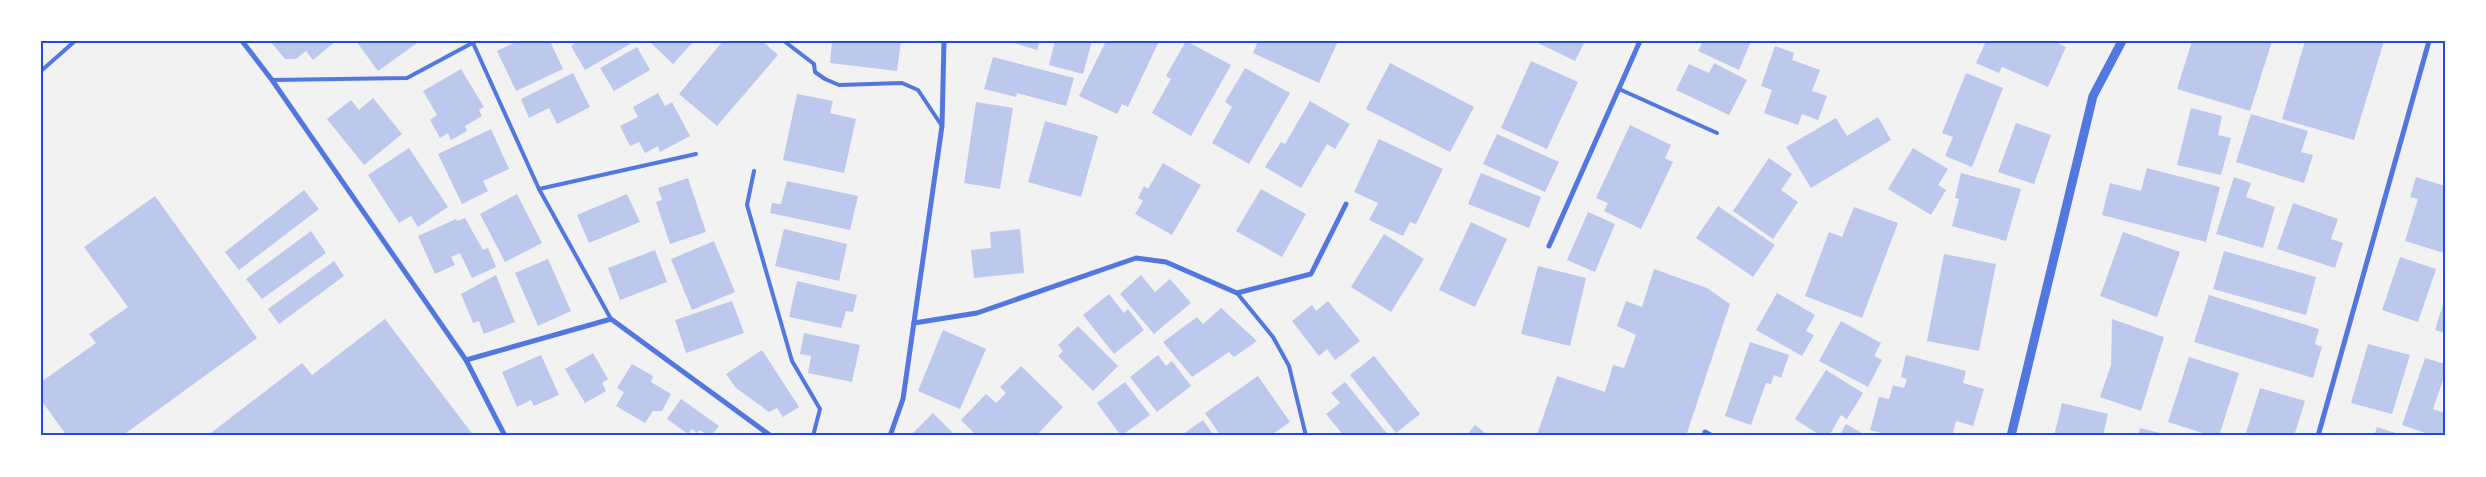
<svg xmlns="http://www.w3.org/2000/svg" width="2486" height="477" font-family="'Public Sans',sans-serif">
	<rect width="100%" height="100%" fill="#f2f2f2"/>
	<!-- building -->
	<g fill="#bdc9ec">
		<polygon points="270,41 336,41 313,60 306,51 296,59 285,59"/>
		<polygon points="356,41 415,41 417,43 378,71"/>
		<polygon points="518,41 550,41 563,69 516,91 497,51"/>
		<polygon points="578,41 628,41 630,44 585,70 571,46"/>
		<polygon points="649,41 694,41 673,64"/>
		<polygon points="723,41 762,41 778,55 717,126 679,94"/>
		<polygon points="832,41 901,41 897,71 830,63"/>
		<polygon points="1007,41 1040,41 1037,50"/>
		<polygon points="1055,41 1092,41 1083,74 1049,65"/>
		<polygon points="1106,41 1159,41 1128,107 1122,104 1117,114 1079,96"/>
		<polygon points="1186,41 1231,65 1191,136 1152,113 1171,79 1166,76"/>
		<polygon points="1258,41 1338,41 1319,83 1253,53"/>
		<polygon points="1539,41 1585,41 1575,61 1538,43"/>
		<polygon points="1703,41 1751,41 1739,70 1698,51"/>
		<polygon points="1986,41 2053,41 2066,47 2048,87 2002,67 1999,73 1976,63"/>
		<polygon points="2192,41 2272,41 2250,111 2177,89"/>
		<polygon points="2305,41 2384,41 2354,140 2282,119"/>
		<polygon points="1775,46 1794,53 1792,60 1820,70 1812,91 1827,96 1818,120 1802,114 1798,125 1764,113 1772,90 1761,86"/>
		<polygon points="637,47 650,70 614,91 600,68"/>
		<polygon points="993,57 1074,78 1066,106 1017,93 1016,97 984,89"/>
		<polygon points="1531,61 1578,82 1547,149 1501,128"/>
		<polygon points="1390,63 1474,107 1450,152 1366,109"/>
		<polygon points="1714,63 1747,80 1729,115 1676,90 1689,64 1709,73"/>
		<polygon points="1245,68 1290,93 1249,164 1212,143 1232,107 1225,102"/>
		<polygon points="461,69 484,107 479,110 482,116 465,126 467,131 451,140 448,133 440,138 430,120 437,115 423,91"/>
		<polygon points="573,73 590,107 557,124 549,108 529,118 521,99"/>
		<polygon points="1966,73 2003,88 1972,167 1945,156 1953,137 1942,133"/>
		<polygon points="658,93 665,106 672,102 690,136 660,152 658,146 645,153 639,142 630,146 620,126 638,117 633,107"/>
		<polygon points="797,94 833,101 830,113 856,119 844,173 783,160"/>
		<polygon points="373,98 402,134 364,165 327,119 351,100 359,110"/>
		<polygon points="1310,101 1350,124 1335,149 1327,144 1301,188 1265,167 1281,142 1285,144"/>
		<polygon points="976,102 1013,108 1000,189 964,183"/>
		<polygon points="2191,108 2222,116 2218,135 2231,138 2221,175 2177,165"/>
		<polygon points="2251,114 2308,131 2301,152 2313,155 2304,183 2236,162"/>
		<polygon points="1878,117 1891,140 1811,188 1786,147 1836,118 1847,136"/>
		<polygon points="1045,121 1098,136 1081,197 1028,182"/>
		<polygon points="2016,123 2051,135 2034,184 1998,172"/>
		<polygon points="1630,125 1671,145 1665,158 1673,162 1641,229 1604,211 1608,203 1596,198"/>
		<polygon points="491,129 509,169 483,181 488,191 462,204 438,154"/>
		<polygon points="1497,134 1559,162 1545,192 1483,164"/>
		<polygon points="1379,139 1443,169 1416,224 1410,222 1403,236 1369,220 1378,203 1354,192"/>
		<polygon points="409,148 448,207 418,227 411,216 399,223 368,175"/>
		<polygon points="1913,148 1948,169 1938,185 1946,190 1931,215 1888,189"/>
		<polygon points="1769,158 1792,174 1781,190 1798,202 1773,239 1733,211"/>
		<polygon points="1163,163 1201,185 1172,235 1135,214 1143,201 1138,198 1144,186 1148,189"/>
		<polygon points="2147,168 2220,187 2206,242 2102,215 2110,183 2141,191"/>
		<polygon points="1481,173 1541,197 1529,228 1468,204"/>
		<polygon points="1961,173 2021,189 2006,241 1952,226 1959,199 1955,198"/>
		<polygon points="2234,177 2251,183 2246,197 2275,207 2263,248 2216,234"/>
		<polygon points="2416,177 2445,186 2444,253 2405,241 2418,199 2410,197"/>
		<polygon points="688,178 706,232 670,244 656,202 662,200 658,188"/>
		<polygon points="787,181 858,196 850,230 770,213 772,203 781,204"/>
		<polygon points="1261,189 1306,214 1282,257 1236,231"/>
		<polygon points="304,190 319,209 239,270 225,252"/>
		<polygon points="517,194 542,243 505,262 480,214"/>
		<polygon points="627,194 640,222 589,243 577,215"/>
		<polygon points="155,196 257,338 122,436 67,436 41,400 41,382 96,343 89,334 128,307 84,247"/>
		<polygon points="2293,203 2338,219 2331,239 2343,243 2335,268 2277,249"/>
		<polygon points="1718,206 1775,245 1753,277 1696,238"/>
		<polygon points="1854,207 1898,223 1862,318 1805,296 1829,232 1842,237"/>
		<polygon points="1588,212 1615,224 1595,272 1567,260"/>
		<polygon points="465,218 483,250 488,248 496,267 472,278 460,253 451,257 455,265 435,274 418,236 456,219 457,221"/>
		<polygon points="1471,222 1507,239 1475,307 1439,290"/>
		<polygon points="784,229 847,244 839,281 775,266"/>
		<polygon points="1020,229 1024,273 974,278 971,250 991,248 990,232"/>
		<polygon points="311,231 326,253 262,299 246,279"/>
		<polygon points="2123,232 2180,252 2157,317 2100,296"/>
		<polygon points="1384,234 1424,259 1391,312 1351,287"/>
		<polygon points="714,241 735,292 692,310 671,259"/>
		<polygon points="655,250 667,282 620,300 608,268"/>
		<polygon points="2224,251 2316,277 2306,315 2213,289"/>
		<polygon points="1944,254 1996,264 1979,351 1927,341"/>
		<polygon points="2400,257 2436,269 2418,322 2382,310"/>
		<polygon points="548,259 571,311 538,326 515,273"/>
		<polygon points="334,261 344,276 279,324 268,309"/>
		<polygon points="1538,266 1586,278 1570,346 1521,334"/>
		<polygon points="1654,269 1707,288 1730,304 1686,436 1537,435 1557,376 1605,392 1613,365 1624,368 1636,335 1617,326 1626,301 1642,307"/>
		<polygon points="496,275 515,322 484,334 479,321 473,323 461,294"/>
		<polygon points="1141,275 1155,292 1170,279 1191,303 1154,334 1120,294"/>
		<polygon points="797,281 857,295 853,312 846,311 841,328 789,317"/>
		<polygon points="1777,293 1815,315 1806,331 1814,335 1802,356 1756,330"/>
		<polygon points="1109,294 1124,313 1128,309 1144,330 1114,354 1083,315"/>
		<polygon points="2209,295 2319,329 2315,344 2322,347 2313,378 2194,342"/>
		<polygon points="2445,298 2445,333 2435,330"/>
		<polygon points="732,301 744,333 686,353 675,320"/>
		<polygon points="1328,301 1360,341 1335,360 1327,349 1319,356 1292,321 1312,305 1316,311"/>
		<polygon points="1221,308 1257,341 1234,357 1229,352 1192,377 1163,342 1197,317 1203,324"/>
		<polygon points="385,319 474,436 207,436 302,363 312,375"/>
		<polygon points="2112,319 2164,337 2141,411 2100,397 2111,365"/>
		<polygon points="1841,321 1881,343 1874,356 1882,360 1868,387 1819,361"/>
		<polygon points="1078,326 1118,366 1093,391 1058,356 1063,351 1058,345"/>
		<polygon points="943,330 986,349 960,409 918,391"/>
		<polygon points="804,333 860,345 852,382 808,373 811,356 800,354"/>
		<polygon points="1750,342 1789,355 1781,378 1774,375 1771,384 1766,383 1751,425 1725,416"/>
		<polygon points="2368,344 2410,355 2392,414 2351,403"/>
		<polygon points="762,350 799,407 783,417 777,408 769,412 736,388 726,374"/>
		<polygon points="593,353 608,379 602,383 606,391 585,403 565,369"/>
		<polygon points="541,355 559,395 534,406 531,400 517,407 502,372"/>
		<polygon points="1158,355 1166,366 1172,361 1191,386 1157,412 1130,377"/>
		<polygon points="1906,355 1966,371 1963,383 1984,389 1973,426 1956,421 1952,436 1893,436 1870,430 1879,397 1889,399 1893,385 1904,388 1907,379 1901,377"/>
		<polygon points="1374,356 1420,414 1396,433 1350,375"/>
		<polygon points="2189,357 2239,373 2219,436 2212,436 2168,422"/>
		<polygon points="2425,358 2445,364 2445,374 2433,409 2445,413 2444,436 2434,436 2402,425"/>
		<polygon points="632,364 653,376 651,382 671,394 662,411 653,411 645,423 616,406 624,392 617,388"/>
		<polygon points="1021,366 1063,407 1036,436 977,436 961,420 986,394 996,403 1006,393 1000,387"/>
		<polygon points="1826,370 1863,393 1847,419 1841,415 1829,436 1821,436 1795,419"/>
		<polygon points="1258,376 1290,422 1270,436 1221,436 1205,413"/>
		<polygon points="1125,382 1150,415 1121,436 1097,403"/>
		<polygon points="1345,382 1389,436 1344,436 1326,414 1340,403 1331,393"/>
		<polygon points="2260,388 2305,401 2294,436 2245,436"/>
		<polygon points="681,399 719,426 711,436 699,430 697,433 692,429 688,434 667,419"/>
		<polygon points="2062,403 2108,414 2103,436 2054,436"/>
		<polygon points="933,413 956,436 915,436 913,433"/>
		<polygon points="1203,420 1214,436 1180,436"/>
		<polygon points="1846,424 1867,436 1839,436"/>
		<polygon points="1475,425 1489,436 1466,436"/>
		<polygon points="2377,427 2402,435 2402,436 2374,436"/>
		<polygon points="2140,428 2168,435 2168,436 2138,436"/>
	</g>
	<g fill="none" stroke-linecap="round" stroke-linejoin="round">
		<!-- service -->
		<g stroke="#5277de" stroke-width="4">
			<polyline points="784,41 814,64 815,72 825,79 839,85 902,83 918,90 942,126"/>
			<polyline points="473,43 539,189 611,319"/>
			<polyline points="41,71 75,41"/>
			<polyline points="272,80 407,78 476,41"/>
			<polyline points="1619,89 1717,133"/>
			<polyline points="754,171 747,205 792,361 820,409 813,436"/>
			<polyline points="539,189 696,154"/>
			<polyline points="1237,293 1273,337 1289,366 1306,436"/>
		</g>
		<!-- minor -->
		<g stroke="#5277de" stroke-width="5">
			<polyline points="242,41 272,80 466,360 505,436"/>
			<polyline points="1549,246 1640,41"/>
			<polyline points="914,323 977,313 1136,258 1166,262 1237,293 1311,274 1346,204"/>
			<polyline points="466,360 611,319 771,436"/>
			<polyline points="1705,432 1712,436"/>
			<polyline points="890,436 903,399 942,126 944,41"/>
			<polyline points="2318,436 2429,41"/>
		</g>
		<!-- tertiary -->
		<polyline stroke="#5277de" stroke-width="9" points="2011,436 2093,96 2122,41"/>
	</g>
	<!-- border -->
	<rect width="2486" height="477" fill="none" stroke="#ffffff" stroke-width="85"/>
	<rect x="42" y="42" width="2402" height="392" fill="none" stroke="#1d4ed8" stroke-width="2"/>
</svg>
